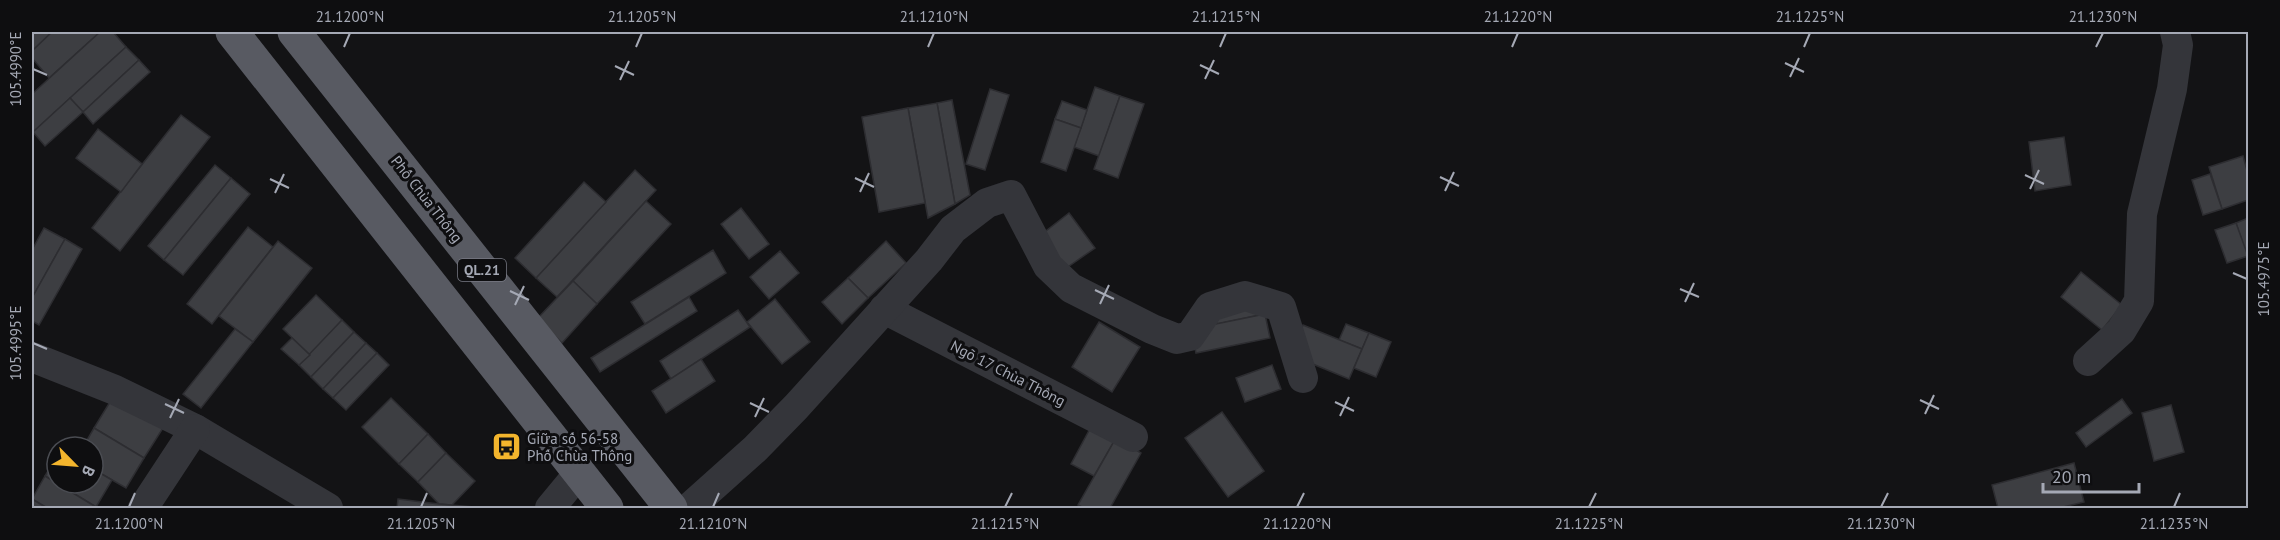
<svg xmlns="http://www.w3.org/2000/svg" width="2280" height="540" font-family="'PT Sans',sans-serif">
	<rect width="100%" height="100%" fill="#131315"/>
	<!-- building -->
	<g fill="#3d3e42" stroke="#2d2d31" stroke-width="1.5">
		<polygon points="32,32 52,32 32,51"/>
		<polygon points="52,32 100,32 49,78 32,58 32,51"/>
		<polygon points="100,32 113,32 126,47 32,133 32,94"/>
		<polygon points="126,47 139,60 83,112 70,98"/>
		<polygon points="139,60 150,72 93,124 83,112"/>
		<polygon points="1095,87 1120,96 1099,156 1074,147"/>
		<polygon points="990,89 1009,95 985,170 966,164"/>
		<polygon points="1120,96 1144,104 1118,178 1094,169"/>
		<polygon points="70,98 83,112 45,146 33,132"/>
		<polygon points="952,100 970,195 955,204 937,103"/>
		<polygon points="1062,101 1087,110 1081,128 1055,119"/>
		<polygon points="937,103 955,204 928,218 908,108"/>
		<polygon points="908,108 925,203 879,212 862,117"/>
		<polygon points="181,115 210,137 120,251 92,228"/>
		<polygon points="1055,119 1081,128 1066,171 1041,162"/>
		<polygon points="98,129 142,164 121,192 76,158"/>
		<polygon points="2064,137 2071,185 2035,191 2029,142"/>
		<polygon points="2243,156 2248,174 2248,200 2222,209 2209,167"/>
		<polygon points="215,165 231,178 164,260 148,246"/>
		<polygon points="635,170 656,190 557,297 536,278"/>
		<polygon points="2210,174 2222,209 2203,215 2192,180"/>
		<polygon points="231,178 250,194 183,275 164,260"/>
		<polygon points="584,182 606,202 536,278 515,258"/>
		<polygon points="646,201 671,224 597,304 573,281"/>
		<polygon points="741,208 769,244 749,259 721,224"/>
		<polygon points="1069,213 1095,248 1062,271 1037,238"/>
		<polygon points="2248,218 2248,259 2236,223"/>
		<polygon points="2236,223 2248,256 2227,263 2215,230"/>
		<polygon points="248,227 273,247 212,324 187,304"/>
		<polygon points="44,228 65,239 32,298 32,250"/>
		<polygon points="65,239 82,249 39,325 32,321 32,298"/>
		<polygon points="278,241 312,268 253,342 219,316"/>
		<polygon points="886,241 906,263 868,298 848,278"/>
		<polygon points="713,250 726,273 645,324 631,302"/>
		<polygon points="780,251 799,273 769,299 750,277"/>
		<polygon points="2081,272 2122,305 2102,330 2061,297"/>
		<polygon points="848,278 868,298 842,324 822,302"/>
		<polygon points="573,281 597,304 562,343 537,319"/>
		<polygon points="316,295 342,320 310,355 283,329"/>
		<polygon points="689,297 697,311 600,372 591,358"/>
		<polygon points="775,299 810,342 782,364 747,322"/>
		<polygon points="1262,300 1265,314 1217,324 1214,310"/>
		<polygon points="738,310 750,327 671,379 660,361"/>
		<polygon points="1265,314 1270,338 1196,353 1191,329"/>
		<polygon points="342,320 354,332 311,377 299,365"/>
		<polygon points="1099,322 1140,347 1112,392 1072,367"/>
		<polygon points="1346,324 1369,333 1362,349 1339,340"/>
		<polygon points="1303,325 1362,349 1349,379 1291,355"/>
		<polygon points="235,329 253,342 201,408 183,394"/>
		<polygon points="354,332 366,343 323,389 311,377"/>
		<polygon points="1369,333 1391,342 1376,377 1354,368"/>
		<polygon points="292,338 310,355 299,365 281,349"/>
		<polygon points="366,343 377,353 333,398 323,389"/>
		<polygon points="377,353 389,365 346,410 333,398"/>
		<polygon points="701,359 715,381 666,413 652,391"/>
		<polygon points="1272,365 1281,389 1245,402 1236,378"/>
		<polygon points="113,397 163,428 144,458 94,428"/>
		<polygon points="391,398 428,434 399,464 362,427"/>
		<polygon points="2122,399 2132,413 2086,447 2076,433"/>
		<polygon points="2171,405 2184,452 2154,461 2142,413"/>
		<polygon points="1222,412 1264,471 1228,497 1185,438"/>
		<polygon points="1092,425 1116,438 1094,476 1071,464"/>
		<polygon points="94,428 144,458 126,488 93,469 93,447 83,447"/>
		<polygon points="428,434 446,453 418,482 399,464"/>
		<polygon points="1116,438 1141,453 1110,508 1084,508 1078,505"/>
		<polygon points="446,453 475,481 452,505 439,504 418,482"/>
		<polygon points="57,456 57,483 93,483 93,469 112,480 96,507 45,476"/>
		<polygon points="2074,463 2084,502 2059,508 1998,508 1992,485"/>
		<polygon points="45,476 96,507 98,508 47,508 32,499"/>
		<polygon points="32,499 47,508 32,508"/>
		<polygon points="398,499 439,504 486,508 397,508"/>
	</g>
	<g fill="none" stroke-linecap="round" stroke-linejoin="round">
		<!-- minor -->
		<g stroke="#34353a" stroke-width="30">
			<polyline points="884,309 1133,437"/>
			<polyline points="32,357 115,390 195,429 328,508"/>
			<polyline points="2088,361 2121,331 2139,301 2142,214 2172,89 2178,45 2175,32"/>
			<polyline points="143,508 195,429"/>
			<polyline points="550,508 579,473"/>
			<polyline points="689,508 755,449 796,407 929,260 953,229 987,203 1011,195 1048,266 1071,288 1152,329 1177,339 1190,336 1210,307 1245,296 1281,307 1303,378"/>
		</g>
		<!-- trunk -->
		<g stroke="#585a62" stroke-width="33">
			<polyline points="232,32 607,508"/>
			<polyline points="294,32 671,508"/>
		</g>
	</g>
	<!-- ticks -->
	<path fill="none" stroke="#a5a9b5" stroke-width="2" d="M344,47l6,-14M636,47l6,-14M928,47l6,-14M1220,47l6,-14M1512,47l6,-14M1804,47l6,-14M2096,47l7,-14M1785,63l19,9M1200,65l19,9M615,66l19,9M33,69l14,6M1790,77l9,-19M1205,79l9,-19M620,80l9,-19M2025,175l19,9M1440,177l19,9M855,178l19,9M270,179l19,9M2030,189l9,-19M1445,191l9,-19M860,192l9,-19M275,193l9,-19M2233,273l14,6M1680,289l19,8M1095,290l19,9M510,291l19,9M1685,302l9,-19M1100,304l9,-19M515,305l9,-19M33,343l14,6M1920,400l19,9M1335,402l19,9M750,403l19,9M165,404l19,9M1925,414l9,-19M1340,416l9,-19M755,417l9,-19M170,418l9,-19M129,507l6,-14M421,507l6,-14M713,507l6,-14M1005,507l7,-14M1297,507l7,-14M1589,507l7,-14M1881,507l7,-14M2174,507l6,-14"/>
	<!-- icons -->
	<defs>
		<symbol id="bus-square" viewBox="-11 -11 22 22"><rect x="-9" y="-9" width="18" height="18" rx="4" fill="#f3b52d" stroke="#0e0e10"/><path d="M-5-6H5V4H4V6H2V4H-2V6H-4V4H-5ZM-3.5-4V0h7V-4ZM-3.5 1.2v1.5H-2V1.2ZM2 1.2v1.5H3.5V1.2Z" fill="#111"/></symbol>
	</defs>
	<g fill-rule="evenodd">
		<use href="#bus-square" x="490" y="430" width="33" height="33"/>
	</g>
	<g text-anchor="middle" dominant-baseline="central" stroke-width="6" stroke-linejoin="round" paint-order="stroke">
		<!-- shield labels -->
		<rect fill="#0e0e10" stroke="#787a84" stroke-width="1.5" x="458" y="259" width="48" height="22" rx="4.5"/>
		<g font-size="14" font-weight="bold" fill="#a5a9b5">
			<text x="482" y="270">QL.21</text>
		</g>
		<!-- street labels -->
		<g font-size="15" fill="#a5a9b5" stroke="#0e0e10">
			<text transform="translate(427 199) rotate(52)">Phố Chùa Thông</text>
			<text transform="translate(1008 373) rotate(27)">Ngõ 17 Chùa Thông</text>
		</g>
		<!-- poi labels -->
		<g font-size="15" fill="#a5a9b5" stroke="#0e0e10" text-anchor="start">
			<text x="527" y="438">Giữa số 56-58<tspan x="527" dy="17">Phố Chùa Thông</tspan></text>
		</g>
	</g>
	<!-- border -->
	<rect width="2280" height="540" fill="none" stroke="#0e0e10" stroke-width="66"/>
	<!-- north arrow -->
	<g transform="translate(75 465) rotate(115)"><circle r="28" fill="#0e0e10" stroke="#4a4c52" stroke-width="1.5"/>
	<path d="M0-4.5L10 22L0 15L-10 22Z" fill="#f3b52d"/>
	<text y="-9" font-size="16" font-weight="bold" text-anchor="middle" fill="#a5a9b5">B</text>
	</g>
	<!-- scale -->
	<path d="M2043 483v9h96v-9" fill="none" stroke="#a5a9b5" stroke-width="3"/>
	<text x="2052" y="483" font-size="18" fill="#a5a9b5" stroke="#0e0e10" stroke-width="4.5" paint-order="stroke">20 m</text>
	<rect x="33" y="33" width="2214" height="474" fill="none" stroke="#a5a9b5" stroke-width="2"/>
	<g font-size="15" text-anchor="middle" fill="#a5a9b5">
		<text x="350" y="22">21.1200°N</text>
		<text x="642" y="22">21.1205°N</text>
		<text x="934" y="22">21.1210°N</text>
		<text x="1226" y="22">21.1215°N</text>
		<text x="1518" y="22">21.1220°N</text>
		<text x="1810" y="22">21.1225°N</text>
		<text x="2103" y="22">21.1230°N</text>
		<text transform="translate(16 69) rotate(-90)" y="5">105.4990°E</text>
		<text transform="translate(2264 279) rotate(-90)" y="5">105.4975°E</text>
		<text transform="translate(16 343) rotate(-90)" y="5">105.4995°E</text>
		<text x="129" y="529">21.1200°N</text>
		<text x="421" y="529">21.1205°N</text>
		<text x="713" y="529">21.1210°N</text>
		<text x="1005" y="529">21.1215°N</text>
		<text x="1297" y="529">21.1220°N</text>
		<text x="1589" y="529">21.1225°N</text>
		<text x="1881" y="529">21.1230°N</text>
		<text x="2174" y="529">21.1235°N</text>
	</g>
</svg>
